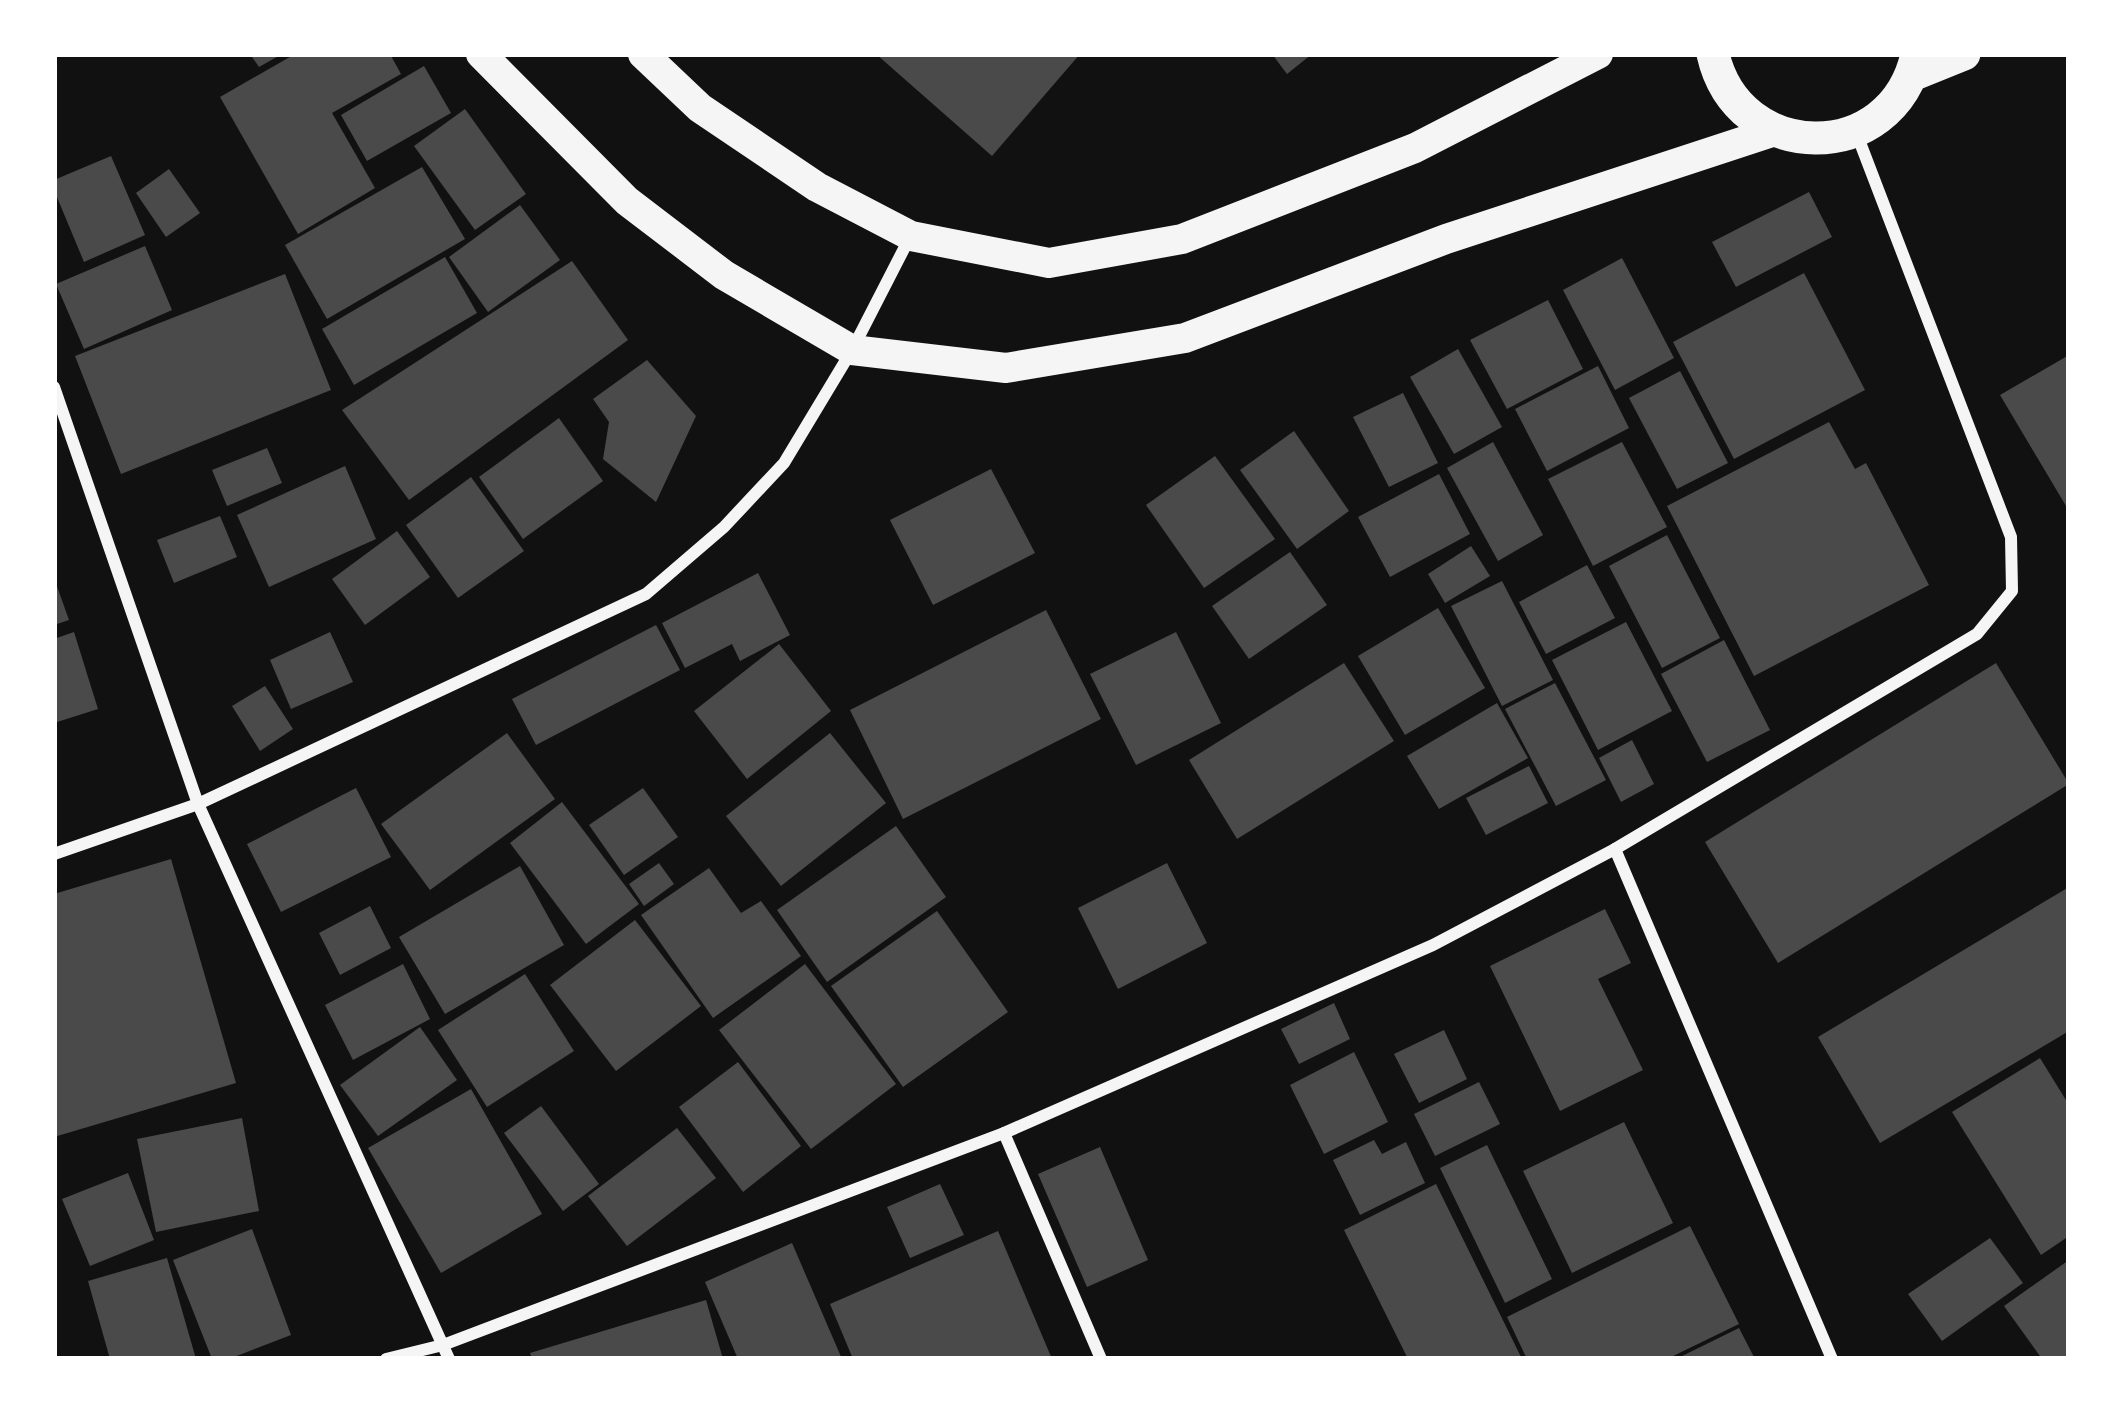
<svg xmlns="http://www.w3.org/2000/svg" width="2123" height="1413" font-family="Arial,sans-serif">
	<rect width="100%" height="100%" fill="#111"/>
	<!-- building -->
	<g fill="#4a4a4a">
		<polygon points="250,54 282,54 259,67"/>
		<polygon points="295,54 390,54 401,74 332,113 375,188 298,234 220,97"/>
		<polygon points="876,54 1080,54 992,156"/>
		<polygon points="1272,54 1312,54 1287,74"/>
		<polygon points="424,66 451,113 367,161 341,115"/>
		<polygon points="465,109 526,194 475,230 414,146"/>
		<polygon points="111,156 145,235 84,262 54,190 54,180"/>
		<polygon points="422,167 465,239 327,319 285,245"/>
		<polygon points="169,169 200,213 166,237 136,193"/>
		<polygon points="1809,192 1832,237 1736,287 1712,242"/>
		<polygon points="520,205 560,260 488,312 449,257"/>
		<polygon points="145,246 172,310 84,349 56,284"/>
		<polygon points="445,257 477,313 354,385 322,329"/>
		<polygon points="1622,258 1674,358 1615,390 1563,290"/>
		<polygon points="572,261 628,340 409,500 342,410"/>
		<polygon points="1804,273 1865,390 1734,459 1673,342"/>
		<polygon points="285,274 331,390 121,474 75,356"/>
		<polygon points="1548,300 1583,369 1507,409 1470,340"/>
		<polygon points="1458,349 1502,427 1454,454 1410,377"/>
		<polygon points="2069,355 2069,511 2000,395"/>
		<polygon points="647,360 696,416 656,502 603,459 609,422 593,399"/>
		<polygon points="1598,366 1629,428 1547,471 1515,409"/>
		<polygon points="1680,371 1728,463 1677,489 1629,398"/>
		<polygon points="1403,393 1438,463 1389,487 1353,417"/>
		<polygon points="559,418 603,481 523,539 479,477"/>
		<polygon points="1829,422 1855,469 1866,463 1929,585 1754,676 1667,506"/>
		<polygon points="1294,431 1349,511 1297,549 1240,470"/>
		<polygon points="1493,442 1543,535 1498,561 1447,468"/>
		<polygon points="1622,442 1667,527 1593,566 1548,479"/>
		<polygon points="267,448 282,483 227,506 212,470"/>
		<polygon points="1215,456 1275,539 1204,588 1146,505"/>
		<polygon points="345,466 376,539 269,587 237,515"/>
		<polygon points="991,469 1035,553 933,605 890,520"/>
		<polygon points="1439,474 1470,534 1390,577 1358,517"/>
		<polygon points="471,477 524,551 458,598 406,525"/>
		<polygon points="220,516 237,557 174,583 157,540"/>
		<polygon points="397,531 430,577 365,625 332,579"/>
		<polygon points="1667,535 1720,638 1662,668 1609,566"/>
		<polygon points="1471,546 1490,576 1445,603 1428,574"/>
		<polygon points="1290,552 1327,605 1249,659 1212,606"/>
		<polygon points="1587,565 1615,618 1546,654 1519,602"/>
		<polygon points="758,573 790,635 740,661 732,644 685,668 662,623"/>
		<polygon points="54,578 69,620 54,625"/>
		<polygon points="1502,581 1553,680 1502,706 1451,606"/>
		<polygon points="1438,608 1485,688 1405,735 1358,656"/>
		<polygon points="1046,610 1101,719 903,819 850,710"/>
		<polygon points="1626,622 1672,711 1598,750 1552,660"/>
		<polygon points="656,625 680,670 536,745 512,699"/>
		<polygon points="74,632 98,709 54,723 54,639"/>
		<polygon points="330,632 353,682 291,709 270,660"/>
		<polygon points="1176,632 1221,723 1136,765 1090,674"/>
		<polygon points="1724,640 1770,730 1707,762 1661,674"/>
		<polygon points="779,644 831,711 747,779 694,711"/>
		<polygon points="1344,663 1394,741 1237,839 1189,760"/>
		<polygon points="1996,663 2069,784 1778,963 1705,842"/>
		<polygon points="1555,683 1606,780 1556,806 1505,709"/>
		<polygon points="265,686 293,729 260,751 232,706"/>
		<polygon points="1497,703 1528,758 1439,809 1407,756"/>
		<polygon points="507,733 555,799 430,890 381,824"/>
		<polygon points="830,733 886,803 781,886 726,816"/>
		<polygon points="1632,740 1654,784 1621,802 1599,758"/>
		<polygon points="1529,766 1548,803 1486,835 1466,798"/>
		<polygon points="356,788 391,857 281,912 247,844"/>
		<polygon points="643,788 678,837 624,875 589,825"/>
		<polygon points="562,802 639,904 586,944 510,843"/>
		<polygon points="896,826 946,897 827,982 777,910"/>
		<polygon points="171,859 236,1083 54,1137 54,894"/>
		<polygon points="659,863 674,884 644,906 629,884"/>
		<polygon points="1167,863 1207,943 1118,989 1078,908"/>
		<polygon points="520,866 564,945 445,1014 399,937"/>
		<polygon points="709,868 741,913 761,901 801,956 713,1018 641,915"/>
		<polygon points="2069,887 2069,1031 1880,1143 1818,1037"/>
		<polygon points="370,906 391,948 340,975 319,933"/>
		<polygon points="1605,909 1631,963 1598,979 1643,1070 1560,1111 1490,966"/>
		<polygon points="937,911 1008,1012 903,1087 831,986"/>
		<polygon points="635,920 701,1006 616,1071 550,985"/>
		<polygon points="403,964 430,1019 353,1060 325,1005"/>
		<polygon points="805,964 896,1084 811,1149 719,1030"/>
		<polygon points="525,974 574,1051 487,1107 438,1030"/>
		<polygon points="1334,1003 1350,1039 1299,1064 1281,1029"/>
		<polygon points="420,1027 457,1080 378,1136 340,1085"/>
		<polygon points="1444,1030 1467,1079 1419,1103 1394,1054"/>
		<polygon points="1354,1052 1388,1122 1324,1154 1290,1085"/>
		<polygon points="2040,1058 2069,1105 2069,1236 2041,1255 1952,1112"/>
		<polygon points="738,1062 801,1146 743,1192 679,1107"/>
		<polygon points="1479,1082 1500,1124 1435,1156 1414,1114"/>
		<polygon points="471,1089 542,1214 441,1273 368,1148"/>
		<polygon points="541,1106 599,1184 563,1211 504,1133"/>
		<polygon points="242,1118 259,1211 156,1232 137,1139"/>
		<polygon points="1624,1122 1673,1223 1572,1273 1523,1171"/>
		<polygon points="677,1128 716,1178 627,1246 588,1196"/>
		<polygon points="1374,1140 1382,1154 1406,1142 1425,1183 1360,1215 1333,1160"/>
		<polygon points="1487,1145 1552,1279 1505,1303 1440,1168"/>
		<polygon points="1100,1147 1148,1260 1087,1287 1038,1174"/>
		<polygon points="128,1173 154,1240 90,1266 62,1199"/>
		<polygon points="940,1184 964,1235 910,1258 887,1207"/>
		<polygon points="1436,1184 1522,1359 1408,1359 1344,1230"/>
		<polygon points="1690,1226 1739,1324 1667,1359 1527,1359 1507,1317"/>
		<polygon points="252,1229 291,1335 229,1359 212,1359 173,1260"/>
		<polygon points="998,1231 1052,1359 853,1359 830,1304"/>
		<polygon points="1990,1238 2023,1283 1942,1341 1908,1294"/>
		<polygon points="792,1243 842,1359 738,1359 705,1282"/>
		<polygon points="167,1258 196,1359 110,1359 88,1281"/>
		<polygon points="2069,1260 2069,1359 2042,1359 2004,1306"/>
		<polygon points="706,1300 723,1359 532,1359 530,1353"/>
		<polygon points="1739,1328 1755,1359 1676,1359"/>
	</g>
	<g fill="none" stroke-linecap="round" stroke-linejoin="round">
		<!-- minor -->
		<g stroke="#f5f5f5" stroke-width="12">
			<polyline points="54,387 198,804 449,1359"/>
			<polyline points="1615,849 1832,1359"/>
			<polyline points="54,854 198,804 646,594 724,527 784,463 852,350 910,237"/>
			<polyline points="1004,1133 1101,1359"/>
			<polyline points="386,1359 443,1345 1004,1133 1433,945 1615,849 1977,634 2012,591 2011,537 1856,132"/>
		</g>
		<!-- primary -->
		<g stroke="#f5f5f5" stroke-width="30">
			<polyline points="481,54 627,201 724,275 852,350 1006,368 1185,338 1446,239 1775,131"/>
			<polyline points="643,54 700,108 817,187 911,236 1049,263 1182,239 1415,148 1598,54"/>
		</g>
		<!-- trunk -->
		<g stroke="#f5f5f5" stroke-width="33">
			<path d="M1713,54c25,111 180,113 204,0"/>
			<polyline points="1912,75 1964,54"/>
		</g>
	</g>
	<!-- border -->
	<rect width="2123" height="1413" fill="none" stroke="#ffffff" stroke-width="114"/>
</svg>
